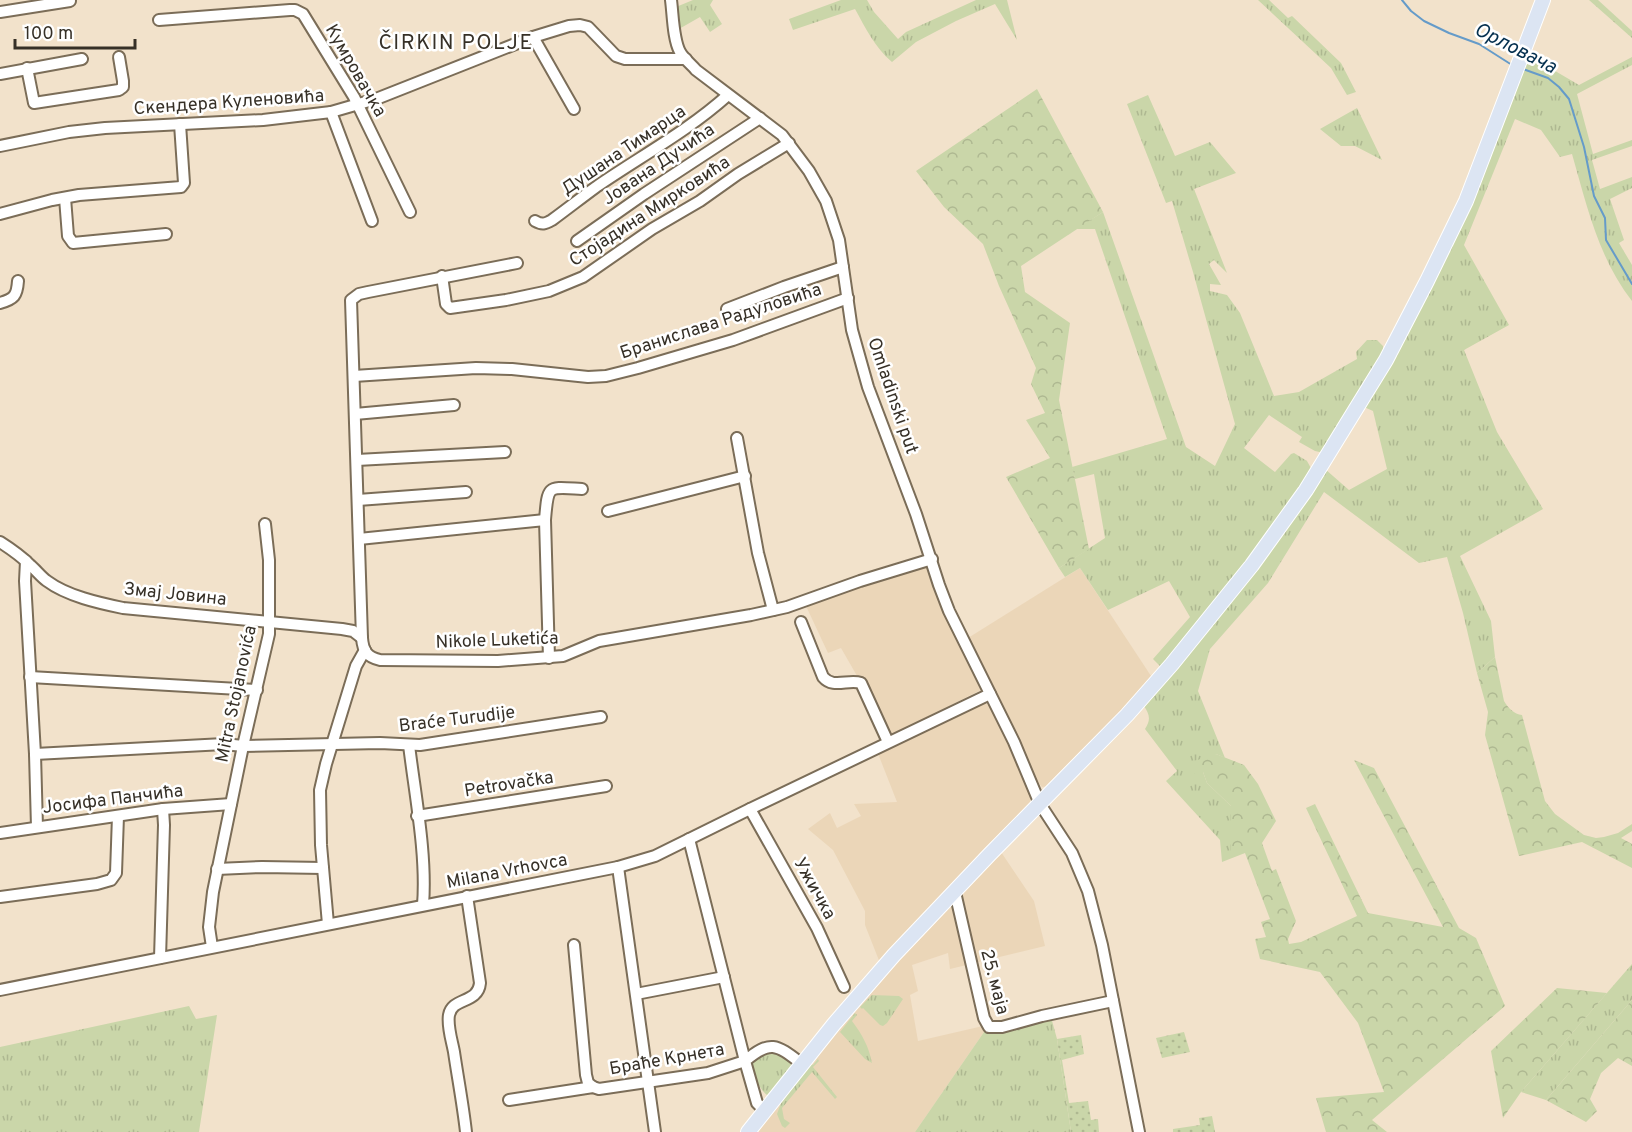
<svg xmlns="http://www.w3.org/2000/svg" width="1632" height="1132" font-family="Overpass,sans-serif">
	<defs>
		<pattern id="grass-tufts" width="24" height="20" patternUnits="userSpaceOnUse" patternTransform="scale(1.5)"><rect width="24" height="20" fill="#cad6a9"/><path d="M3 7l-1-3M5 7V3M7 7l1-3M15 17l-1-3M17 17v-4M19 17l1-3" fill="none" stroke="#aeb891"/></pattern>
		<pattern id="forest-crowns" width="20" height="18" patternUnits="userSpaceOnUse" patternTransform="scale(1.5)"><rect width="20" height="18" fill="#cad6a9"/><path d="M2 6a3 3 0 1 1 6 0M12 15a3 3 0 1 1 6 0" fill="none" stroke="#aeb891"/></pattern>
		<pattern id="garden-dots" width="8" height="8" patternUnits="userSpaceOnUse" patternTransform="scale(1.5)"><rect width="8" height="8" fill="#cad6a9"/><path d="M2 2h.1M6 6h.1" fill="none" stroke="#aeb891" stroke-width="1.8" stroke-linecap="round"/></pattern>
	</defs>
	<rect width="100%" height="100%" fill="#f2e2cb"/>
	<!-- built -->
	<g fill="#ebd6b8">
		<polygon points="926,565 930,571 932,583 981,690 891,735 841,648 828,653 806,606"/>
		<polygon points="1080,568 1153,679 1049,786 1042,787 1037,781 968,638"/>
		<polygon points="975,703 984,703 991,706 1030,790 1030,802 880,963 865,925 865,911 833,850 808,829 830,813 837,828 861,816 854,804 897,802 877,751"/>
		<polygon points="1001,852 1034,901 1045,946 950,969 948,953 912,965 918,991 910,995 918,1041 983,1026 984,1032 915,1132 755,1132 822,1048 903,954"/>
	</g>
	<!-- grass -->
	<g fill="url(#grass-tufts)">
		<polygon points="693,0 713,0 710,5 722,24 710,32 700,17 679,29 676,7"/>
		<path d="M841,0h26l7,12 24,27 8,-7 70,-32h31l10,40 -22,-36 -39,17 -40,21 -24,20c-17,-14 -27,-35 -37,-53l-62,21 -4,-11z"/>
		<polygon points="1258,0 1269,0 1288,18 1292,16 1341,63 1356,92 1347,95 1331,68"/>
		<polygon points="1589,0 1598,0 1632,31 1632,38"/>
		<path d="M1528,55l51,30 53,-28v8l-55,29 16,60 39,-14v6l-40,14 8,29 32,-12v11l-22,11 14,41 -5,3 13,22v36c-34,-44 -45,-95 -60,-147l-12,3 -19,-27 -26,-11 -51,126 45,80 -45,25 33,82 46,77 -83,47 31,65 4,36 -18,16 -14,-60 -16,-56 -28,6 -95,-71 -56,91 -58,66 -12,42 27,67 -9,-4 -13,18 4,11 24,23v47h14l-23,9 -2,-22 -54,-59 11,-10 -32,-42c6,-9 5,-15 -2,-24l182,-236 24,21 38,-21 -14,-58 -9,-4z"/>
		<polygon points="1148,95 1175,156 1210,142 1236,173 1194,189 1227,273 1214,260 1209,264 1221,285 1210,284 1210,291 1227,295 1240,313 1274,396 1299,392 1357,359 1356,352 1367,340 1377,340 1383,346 1383,352 1360,394 1324,453 1315,451 1299,442 1302,437 1269,415 1244,448 1275,472 1291,454 1294,453 1307,461 1312,470 1287,509 1163,669 1153,659 1190,617 1169,581 1108,610 1080,568 1065,577 1059,568 1105,538 1094,474 1075,479 1072,467 1167,439 1095,229 1076,229 1103,212 1186,447 1215,466 1235,424 1193,272 1172,201 1166,203 1127,104"/>
		<polygon points="1357,108 1382,160 1355,146 1341,146 1320,129"/>
		<polygon points="1632,964 1632,1000 1546,1100 1521,1092"/>
		<polygon points="872,995 899,996 903,999 887,1023 883,1026 880,1025 863,1008 862,1009 860,1007"/>
		<polygon points="189,1006 196,1019 217,1015 199,1132 0,1132 0,1047"/>
		<path d="M855,1013l2,2 -5,6c10,13 17,26 20,42l-7,-4 -25,-27z"/>
		<polygon points="1051,1017 1057,1039 1071,1132 915,1132 984,1032"/>
		<path d="M775,1051l16,13v3l-19,24 -5,4c-8,-5 -21,-33 -11,-40 5,-3 13,-3 19,-4z"/>
		<polygon points="818,1059 819,1061 813,1067 837,1097 835,1099 812,1072 782,1108 784,1119 790,1123 785,1128 782,1126 777,1114 781,1103 811,1064 813,1065"/>
	</g>
	<!-- forest -->
	<g fill="url(#forest-crowns)">
		<polygon points="1037,89 1103,212 1021,266 1025,292 1070,323 1059,400 1089,549 1059,568 1006,477 1050,458 1026,420 1045,413 1031,384 1036,368 999,286 983,244 944,207 916,171"/>
		<path d="M1495,657l9,44c4,7 10,13 18,14l23,86 10,13 29,21 12,3 8,-1 14,-4 14,-9v7l-11,7 11,6v24l-50,-26 -63,14 -34,-121 3,-23 -11,-39z"/>
		<polygon points="1216,754 1244,765 1258,784 1276,821 1262,843 1272,871 1276,869 1296,921 1288,939 1289,944 1301,942 1357,916 1306,808 1315,804 1368,913 1443,927 1354,760 1374,768 1459,928 1476,938 1505,1006 1372,1120 1387,1132 1326,1132 1316,1098 1384,1092 1358,1023 1320,972 1260,959 1255,939 1266,937 1261,922 1270,919 1245,853 1231,854 1231,806 1207,783 1203,772 1195,774 1188,763"/>
		<polygon points="1557,988 1607,993 1521,1092 1503,1118 1491,1051"/>
		<polygon points="1632,1000 1632,1066 1618,1058 1601,1073 1590,1099 1597,1111 1586,1122 1546,1100"/>
	</g>
	<!-- garden -->
	<g fill="url(#garden-dots)">
		<polygon points="1184,1032 1190,1052 1162,1058 1156,1038"/>
		<polygon points="1081,1035 1084,1054 1062,1060 1069,1103 1088,1101 1091,1120 1098,1119 1099,1132 1071,1132 1057,1039"/>
		<polygon points="1212,1116 1215,1132 1173,1132 1173,1129 1200,1125 1199,1118"/>
	</g>
	<g fill="none" stroke-linecap="round" stroke-linejoin="round">
		<!-- stream -->
		<g stroke="#659bc9" stroke-width="2">
			<polyline points="1402,0 1411,11 1424,21 1449,33 1479,44 1512,65"/>
			<polyline points="1523,69 1548,78 1559,87 1569,99 1584,147 1594,196 1605,218 1606,240 1632,284"/>
		</g>
		<defs>
			<g id="minor">
				<path d="M671,0c2,15 2,39 9,52 4,7 11,12 16,18l86,65 27,36 17,30 13,39 13,90 16,57 48,127 23,71 10,26 65,131 26,62 32,49 16,38 14,54 37,187"/>
				<polyline points="0,12 70,1"/>
				<polyline points="159,20 290,10 295,10 303,14 354,97 410,212"/>
				<polyline points="533,37 574,109"/>
				<polyline points="27,68 34,103 119,90 123,87 123,81 119,57"/>
				<polyline points="0,74 82,59"/>
				<polyline points="331,112 372,221"/>
				<polyline points="0,146 69,132 105,128 263,120 331,112 376,99 533,37 569,26 580,25 588,27 616,56 625,59 686,59"/>
				<polyline points="65,198 68,236 73,243 166,234"/>
				<polyline points="0,214 52,200 79,195 181,187 184,183 180,124"/>
				<path d="M535,221c7,4 10,3 17,-1 15,-11 29,-22 44,-33 45,-31 92,-56 132,-92"/>
				<polyline points="577,241 644,194 760,118"/>
				<path d="M517,263l-149,29 -9,2 -8,6 11,338c1,13 5,19 18,22l118,1 65,-5 36,-15 152,-26 36,-8 73,-26 72,-22"/>
				<polyline points="442,276 446,304 450,308 506,300 549,291 583,277 652,229 700,201 738,174 789,143"/>
				<path d="M0,303c14,-4 17,-7 18,-22"/>
				<polyline points="727,309 784,287 843,267"/>
				<polyline points="354,376 476,368 512,369 588,377 606,376 638,368 733,340 848,298"/>
				<polyline points="355,414 454,405"/>
				<polyline points="737,438 758,553 773,610"/>
				<polyline points="357,460 505,452"/>
				<polyline points="358,500 466,492"/>
				<polyline points="608,511 745,476"/>
				<polyline points="359,539 545,520"/>
				<path d="M0,542c11,7 21,14 30,23 6,5 11,12 17,16 20,15 52,22 76,27l219,21 11,2 9,7"/>
				<polyline points="26,561 25,581 35,754 37,827"/>
				<path d="M801,622l22,55c10,12 25,2 38,6l27,59"/>
				<path d="M549,658l-4,-138c3,-36 2,-33 37,-31"/>
				<polyline points="30,677 257,690"/>
				<path d="M409,745c6,50 18,110 14,160"/>
				<polyline points="35,754 224,744 243,746 380,743 420,745 601,717"/>
				<polyline points="750,809 817,928 844,987"/>
				<polyline points="417,816 606,786"/>
				<polyline points="0,833 163,809 231,804"/>
				<polyline points="618,867 655,1132"/>
				<polyline points="217,869 262,867 323,868"/>
				<polyline points="955,892 984,1018 989,1027 1002,1027 1042,1016 1113,1001"/>
				<polyline points="0,897 97,884 111,880 116,873 118,816"/>
				<polyline points="328,924 321,845 320,790 326,764 356,666 365,650"/>
				<polyline points="574,945 586,1075 588,1083 593,1087"/>
				<polyline points="212,947 209,927 213,892 243,746 269,634 269,560 265,524"/>
				<polyline points="160,958 164,825 163,809"/>
				<polyline points="0,990 618,867 655,856 750,809 990,694"/>
				<polyline points="636,994 724,977"/>
				<polyline points="509,1100 593,1087 599,1089 708,1073 745,1061 689,839"/>
				<path d="M765,1111l-8,-8 -12,-42c26,-22 32,-16 57,3"/>
				<path d="M466,1132c-3,-27 -8,-53 -12,-80 -2,-11 -7,-26 -5,-37 3,-18 29,-11 31,-32l-13,-87"/>
			</g>
			<polyline id="major" points="748,1132 834,1024 894,955 990,854 1127,715 1172,664 1252,565 1306,490 1386,360 1427,281 1466,201 1543,0"/>
		</defs>
		<!-- minor casing -->
		<use href="#minor" stroke="#7b6d58" stroke-width="14"/>
		<!-- major casing -->
		<use href="#major" stroke="#fff" stroke-width="16"/>
		<!-- minor -->
		<use href="#minor" stroke="#fff" stroke-width="10"/>
		<!-- major -->
		<use href="#major" stroke="#dce5f3" stroke-width="14"/>
	</g>
	<g text-anchor="middle" dominant-baseline="central" stroke-width="5" stroke-linejoin="round" paint-order="stroke">
		<!-- street labels -->
		<g font-size="18" fill="#363027" stroke="#fff">
			<text transform="translate(355 71) rotate(60)">Кумровачка</text>
			<text transform="translate(229 103) rotate(-4)">Скендера Куленовића</text>
			<text transform="translate(624 151) rotate(-34)">Душана Тимарца</text>
			<text transform="translate(659 165) rotate(-34)">Јована Дучића</text>
			<text transform="translate(650 212) rotate(-33)">Стојадина Мирковића</text>
			<text transform="translate(721 322) rotate(-18)">Бранислава Радуловића</text>
			<text transform="translate(892 396) rotate(71)">Omladinski put</text>
			<text transform="translate(175 595) rotate(6)">Змај Јовина</text>
			<text transform="translate(497 641) rotate(-2)">Nikole Luketića</text>
			<text transform="translate(237 694) rotate(-78)">Mitra Stojanovića</text>
			<text transform="translate(457 720) rotate(-7)">Braće Turudije</text>
			<text transform="translate(509 785) rotate(-9)">Petrovačka</text>
			<text transform="translate(113 800) rotate(-7)">Јосифа Панчића</text>
			<text transform="translate(507 872) rotate(-11)">Milana Vrhovca</text>
			<text transform="translate(814 889) rotate(61)">Ужичка</text>
			<text transform="translate(994 982) rotate(75)">25. маја</text>
			<text transform="translate(667 1060) rotate(-10)">Браће Крнета</text>
		</g>
		<!-- water labels -->
		<g font-size="20" font-style="italic" fill="#05304f" stroke="#fff">
			<text transform="translate(1515 49) rotate(27)">Орловача</text>
		</g>
		<!-- quarter labels -->
		<g font-size="21" letter-spacing="1.5" fill="#363027" stroke="#fff">
			<text x="456" y="43">ČIRKIN POLJE</text>
		</g>
	</g>
	<!-- scale -->
	<path d="M15 39v9h120v-9" fill="none" stroke="#363027" stroke-width="3"/>
	<text x="24" y="39" font-size="18" fill="#363027" stroke="#ffffff" stroke-width="4.5" paint-order="stroke">100 m</text>
</svg>
